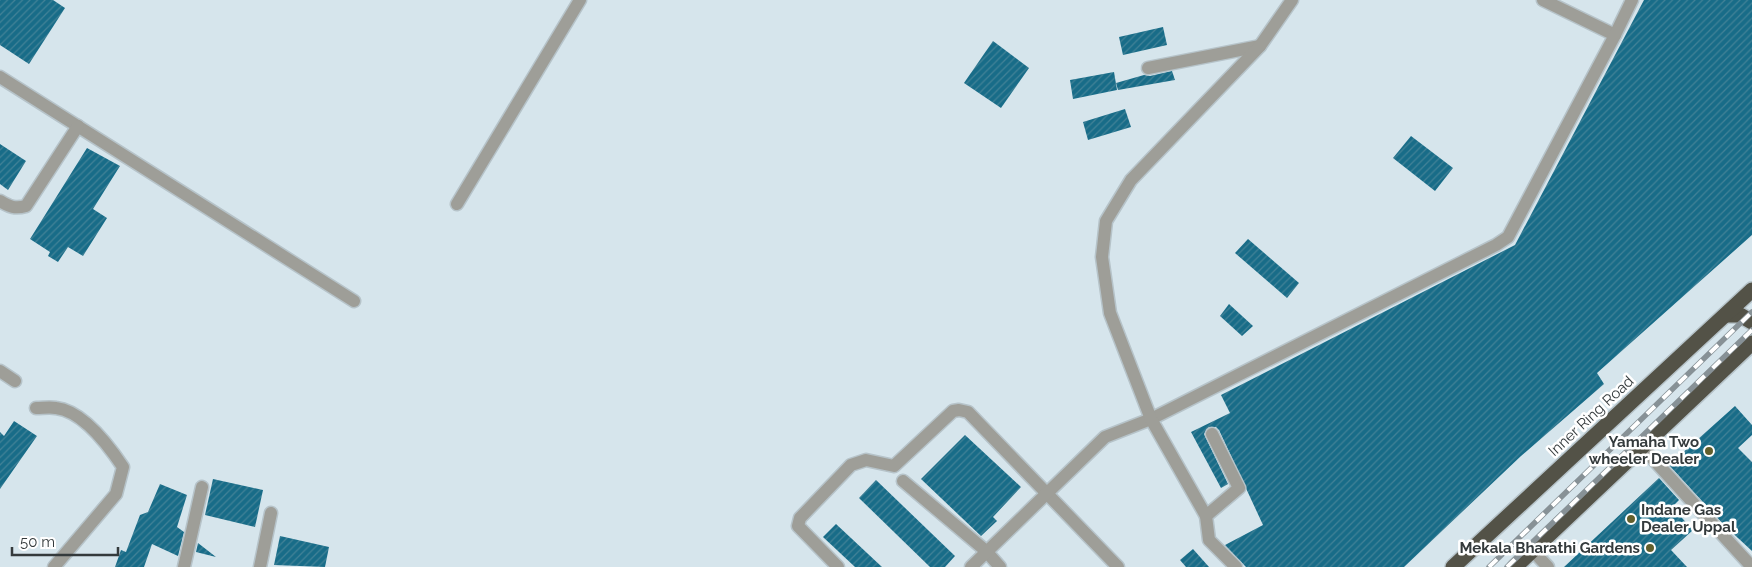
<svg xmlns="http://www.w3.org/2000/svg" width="1752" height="567" font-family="Raleway,sans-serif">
	<defs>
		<pattern id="building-hatch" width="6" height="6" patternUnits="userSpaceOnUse" patternTransform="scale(1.25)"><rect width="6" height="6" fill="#186c88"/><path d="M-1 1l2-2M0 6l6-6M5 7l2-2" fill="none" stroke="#428297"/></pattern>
	</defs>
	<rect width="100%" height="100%" fill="#d6e5ec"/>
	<!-- building -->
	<g fill="url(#building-hatch)">
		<polygon points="0,0 53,0 65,8 29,64 0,45"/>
		<polygon points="1644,0 1752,0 1752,235 1597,373 1604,384 1521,456 1404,567 1246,567 1225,545 1263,525 1219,430 1216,427 1209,427 1204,434 1228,484 1221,488 1191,432 1230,413 1221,395 1515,245"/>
		<polygon points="1163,27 1167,45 1123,55 1119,37"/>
		<polygon points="993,41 1029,68 1001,108 964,83"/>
		<polygon points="1172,71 1175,80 1118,90 1116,83 1144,75 1150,76"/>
		<polygon points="1114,72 1117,90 1073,99 1070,80"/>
		<polygon points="1125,109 1131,127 1088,140 1083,122"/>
		<polygon points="1411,136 1453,168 1435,191 1393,158"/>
		<polygon points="0,144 26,161 8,190 0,184"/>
		<polygon points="87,148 120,166 93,209 107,218 83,256 68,247 58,262 48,256 50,252 30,239"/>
		<polygon points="1248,239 1299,283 1287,298 1235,253"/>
		<polygon points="1229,304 1253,326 1242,336 1220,316"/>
		<polygon points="1735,406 1752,425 1752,435 1738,448 1752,462 1752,551 1724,525 1669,465"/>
		<polygon points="14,421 37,436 0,489 0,432 4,436"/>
		<polygon points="965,435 1021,487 993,517 997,521 981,536 921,479"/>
		<polygon points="1659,478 1679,500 1672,507 1693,530 1671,550 1687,567 1564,567"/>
		<polygon points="213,479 263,490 255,527 205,515"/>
		<polygon points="876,480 955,556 945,567 930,567 859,498"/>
		<polygon points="160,484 187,495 177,527 184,532 178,556 152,544 144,567 115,567 121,550 126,552 140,515 148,512"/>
		<polygon points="836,524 882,567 855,567 823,537"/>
		<polygon points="280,536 329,547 325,567 274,565"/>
		<polygon points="198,543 216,557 196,552"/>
		<polygon points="1193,549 1209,567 1186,567 1180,560"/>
	</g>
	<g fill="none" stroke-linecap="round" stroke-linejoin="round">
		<defs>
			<g id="minor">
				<polyline points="1543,0 1615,35"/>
				<polyline points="1148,68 1260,46"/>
				<polyline points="0,77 354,301"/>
				<path d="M0,201c10,6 15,8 26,5l52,-80"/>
				<polyline points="457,204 580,0"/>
				<polyline points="0,371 15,381"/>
				<path d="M36,408c7,0 14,-1 20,0 27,3 53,38 67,59l-7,27 -62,73"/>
				<polyline points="1641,446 1752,567"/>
				<polyline points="903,481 986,551 1000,567"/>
				<polyline points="1206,516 1239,488 1212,434"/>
				<polyline points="1532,550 1548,567"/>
				<polyline points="184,567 202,487"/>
				<polyline points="260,567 271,513"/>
				<polyline points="838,567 798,526 800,518 851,465 866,460 894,466 953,411 959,410 968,412 1118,567"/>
				<polyline points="971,567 1105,437 1151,419 1496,245 1508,237 1615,35 1632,0"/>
				<polyline points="1236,567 1209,540 1206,516 1151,419 1110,313 1102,257 1106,221 1131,180 1260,46 1292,0"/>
			</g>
			<g id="highway">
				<polyline points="1726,315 1740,315 1752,322"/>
				<polyline points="1453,567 1752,290"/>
				<polyline points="1515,567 1752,343"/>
			</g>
		</defs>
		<!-- minor casing -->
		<use href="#minor" stroke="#b6c3c9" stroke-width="15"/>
		<!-- highway casing -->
		<use href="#highway" stroke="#b6c3c9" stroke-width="18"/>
		<!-- minor -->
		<use href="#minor" stroke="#9e9e98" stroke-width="12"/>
		<!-- highway -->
		<use href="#highway" stroke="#535247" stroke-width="15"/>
		<defs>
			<g id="rail">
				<polyline points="1489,567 1752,312"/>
				<polyline points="1507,567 1752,330"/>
			</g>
		</defs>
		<!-- rail casing -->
		<use href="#rail" stroke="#879196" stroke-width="5.5"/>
		<!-- rail -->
		<use href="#rail" stroke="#fff" stroke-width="4" stroke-dasharray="11" stroke-linecap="butt"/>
	</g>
	<!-- markers -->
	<g fill="#625f2c" stroke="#fff" stroke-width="2">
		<circle cx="1709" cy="451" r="5"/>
		<circle cx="1631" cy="519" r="5"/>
		<circle cx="1650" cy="548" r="5"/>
	</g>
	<g text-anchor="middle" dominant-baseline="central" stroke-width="5" stroke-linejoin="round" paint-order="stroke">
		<!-- street labels -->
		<g font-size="15" fill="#343a3c" stroke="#fff">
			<text transform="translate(1591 416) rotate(-43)">Inner Ring Road</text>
		</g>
		<!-- poi labels -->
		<g font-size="15" font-weight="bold" fill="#343a3c" stroke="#fff" text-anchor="end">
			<text x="1699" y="442">Yamaha Two<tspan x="1699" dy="17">wheeler Dealer</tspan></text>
			<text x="1641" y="510" text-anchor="start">Indane Gas<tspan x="1641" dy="17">Dealer Uppal</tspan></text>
			<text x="1640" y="548">Mekala Bharathi Gardens</text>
		</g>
	</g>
	<!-- scale -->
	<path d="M12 547v8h106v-8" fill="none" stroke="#343a3c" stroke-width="2.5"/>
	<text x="20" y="547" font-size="15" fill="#343a3c" stroke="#ffffff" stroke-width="4" paint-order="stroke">50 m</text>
</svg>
